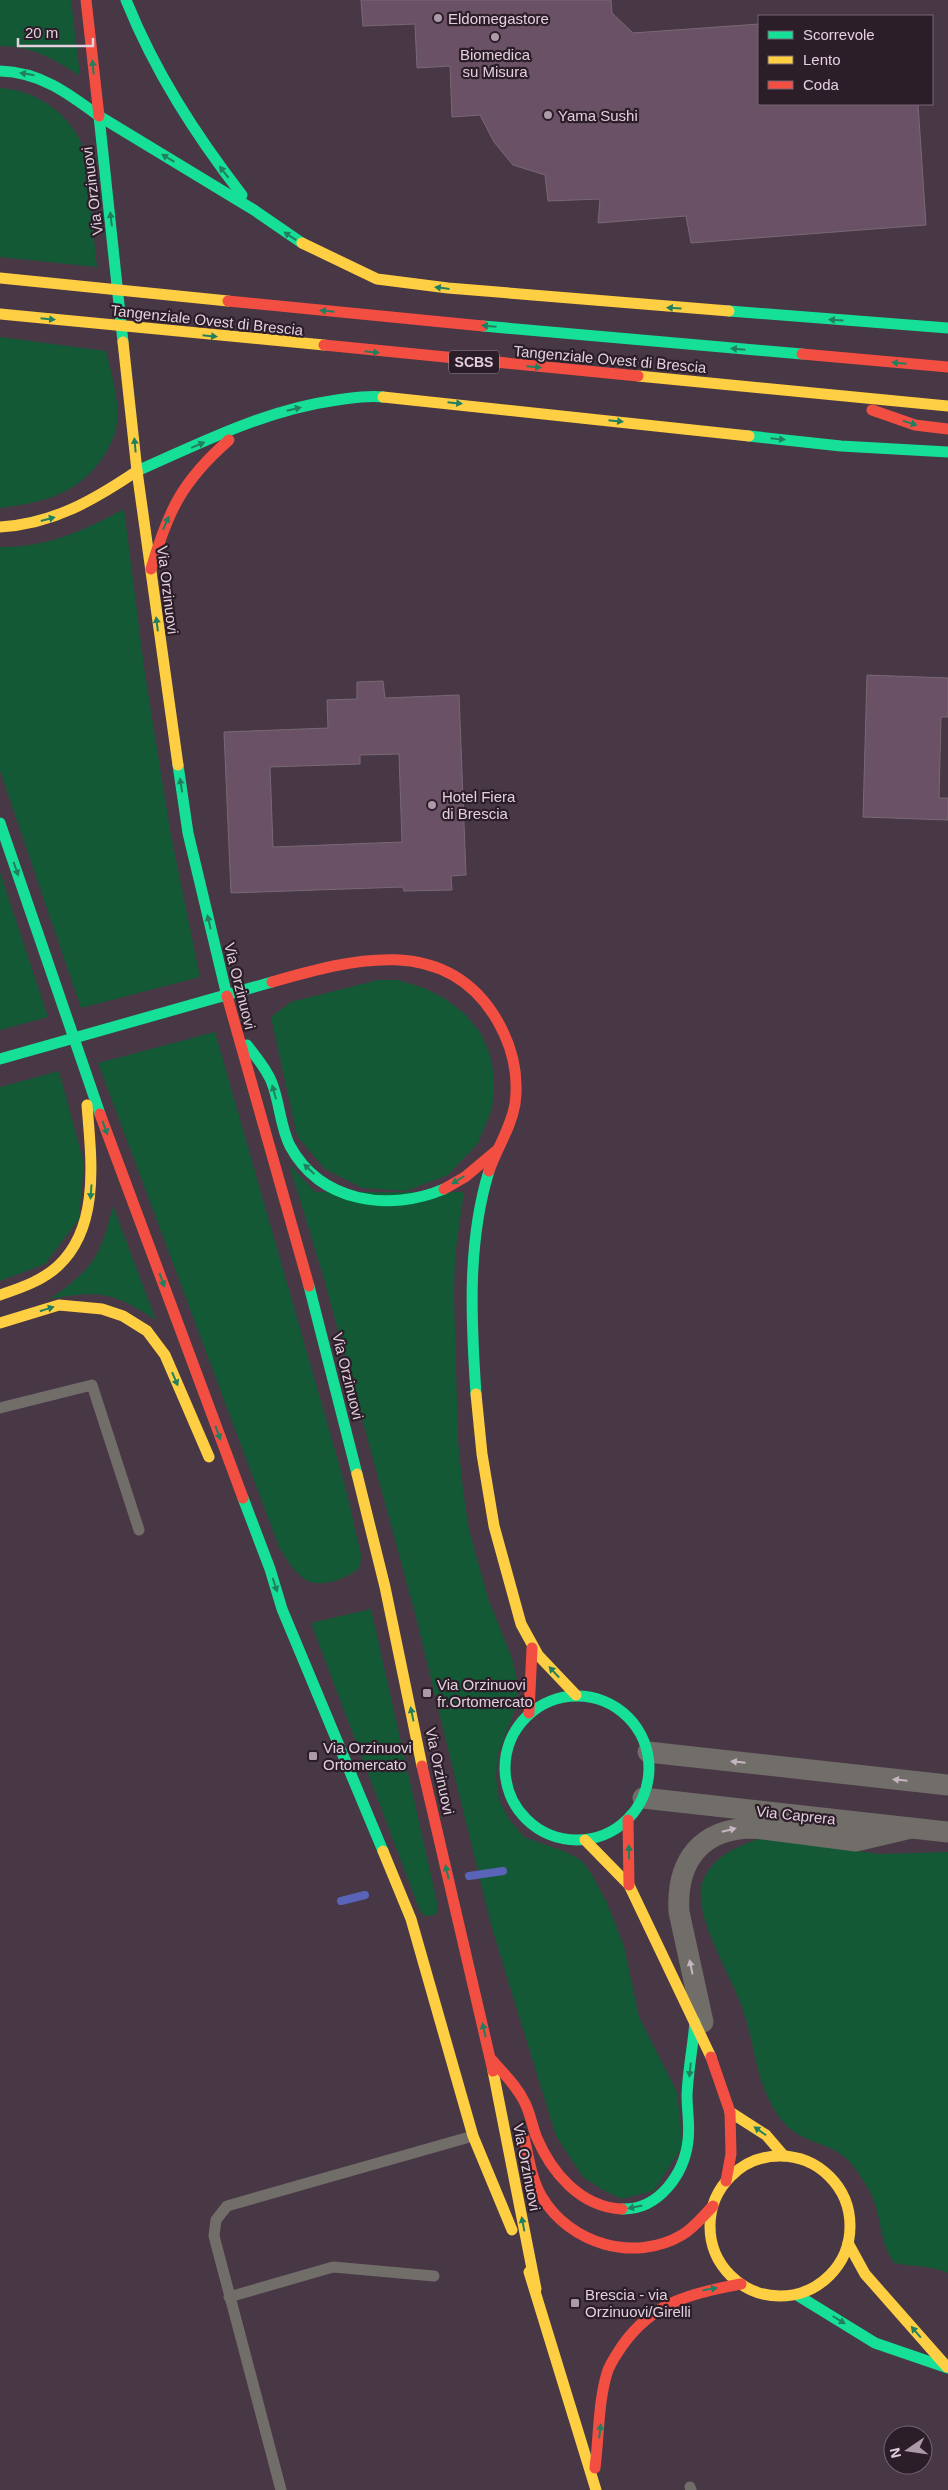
<svg xmlns="http://www.w3.org/2000/svg" width="948" height="2490" font-family="Helvetica,sans-serif">
	<rect width="100%" height="100%" fill="#483745"/>
	<!-- green -->
	<g fill="#135936">
		<path d="M0,0h71l9,76c-25,-17 -49,-30 -80,-30z"/>
		<path d="M0,88c37,2 75,28 85,66 3,10 3,23 4,34 3,26 5,53 8,79l-97,-10z"/>
		<path d="M0,337l106,14c5,22 14,49 11,72 -2,15 -10,29 -19,41 -25,32 -59,39 -98,44z"/>
		<path d="M124,509l20,158 26,163 30,147 -119,31 -81,-237v-224c46,1 85,-17 124,-38z"/>
		<polygon points="0,872 48,1017 0,1030"/>
		<polygon points="378,980 398,980 424,988 444,998 465,1014 480,1032 489,1052 493,1069 494,1091 492,1109 478,1143 448,1175 406,1191 362,1188 325,1169 297,1136 271,1017 291,1002"/>
		<path d="M215,1032l130,453 16,70 -1,12c-12,12 -42,23 -57,11 -11,-9 -17,-20 -24,-31l-181,-484z"/>
		<polygon points="59,1071 84,1163 79,1219 45,1264 0,1281 0,1087"/>
		<polygon points="289,1164 315,1192 464,1192 455,1255 454,1296 458,1440 463,1490 469,1530 489,1601 512,1658 517,1679 518,1696 514,1713 498,1753 496,1776 499,1800 509,1819 524,1837 566,1852 581,1860 591,1873 607,1903 624,1946 639,2017 677,2092 683,2145 654,2191 622,2199 603,2190 583,2177 556,2136 491,1925 416,1617 324,1279"/>
		<path d="M113,1206l43,114c-43,-28 -55,-30 -106,-21 44,-31 50,-42 63,-93z"/>
		<polygon points="371,1609 438,1906 436,1915 425,1916 420,1911 311,1623"/>
		<path d="M759,1839l121,15 68,-2v421c-17,-8 -35,-6 -54,-10 -4,-7 -8,-14 -10,-21 -5,-19 -7,-41 -18,-57 -7,-11 -16,-26 -27,-32 -17,-11 -39,-13 -53,-28 -30,-34 -29,-72 -42,-112 -9,-32 -54,-100 -41,-132 8,-23 34,-35 56,-42z"/>
	</g>
	<g fill="none" stroke-linecap="round" stroke-linejoin="round">
		<!-- stream -->
		<g stroke="#5964b9" stroke-width="8">
			<polyline points="469,1876 503,1871"/>
			<polyline points="341,1901 365,1895"/>
		</g>
	</g>
	<!-- building -->
	<g fill="#6a5165" stroke="#786975" fill-rule="evenodd">
		<polygon points="361,0 611,0 612,13 633,33 759,24 759,104 918,104 926,225 691,243 686,216 598,223 600,199 548,201 545,175 513,165 494,142 480,115 452,117 450,66 417,68 415,24 363,26"/>
		<polygon points="867,675 948,678 948,717 941,717 939,798 948,798 948,820 863,817"/>
		<path d="M383,681l2,17 74,-3 7,180 -15,1 1,14 -48,1 -1,-4 -172,6 -7,-161 104,-4 -1,-28 30,-1v-17zM399,754l3,88 -129,5 -3,-80 90,-3v-9z"/>
	</g>
	<g fill="none" stroke-linecap="round" stroke-linejoin="round">
		<!-- lane -->
		<g stroke="#716d69" stroke-width="11">
			<polyline points="0,1408 92,1385 139,1530"/>
			<polyline points="229,2297 333,2267 434,2276"/>
			<polyline points="690,2487 691,2490"/>
			<polyline points="281,2490 214,2236 216,2220 227,2206 473,2136"/>
		</g>
		<!-- street -->
		<g stroke="#716d69" stroke-width="21">
			<polyline points="648,1752 948,1785"/>
			<polyline points="643,1798 948,1832"/>
			<path d="M703,2022l-24,-110c-3,-51 22,-84 75,-84l102,13 55,-13"/>
		</g>
		<!-- fast -->
		<g stroke="#16e098" stroke-width="11">
			<path d="M126,0c29,72 69,134 116,195"/>
			<path d="M0,71c40,1 68,22 99,45l24,226"/>
			<polyline points="99,116 254,210 302,243"/>
			<polyline points="729,311 948,328"/>
			<polyline points="483,326 802,354"/>
			<polyline points="749,436 841,446 948,452"/>
			<path d="M137,471c66,-29 128,-61 200,-71 16,-2 31,-5 46,-3"/>
			<polyline points="178,765 188,833 227,996"/>
			<polyline points="0,823 100,1114"/>
			<path d="M247,1045c9,12 20,24 25,38 8,21 8,43 18,63 31,57 100,66 154,43"/>
			<polyline points="0,1059 272,982"/>
			<polyline points="309,1286 357,1474"/>
			<path d="M476,1394c-5,-74 -9,-152 13,-223"/>
			<polyline points="243,1498 270,1569 282,1609 383,1851"/>
			<circle cx="577" cy="1768" r="72"/>
			<path d="M622,2209c37,1 62,-35 66,-68 2,-16 -1,-31 -1,-46 1,-25 6,-49 8,-73"/>
			<polyline points="797,2295 875,2343 948,2368"/>
		</g>
		<!-- slow -->
		<g stroke="#ffcf43" stroke-width="11">
			<polyline points="302,243 377,279 448,288 729,311"/>
			<polyline points="0,278 228,301"/>
			<polyline points="0,314 324,345"/>
			<polyline points="123,342 137,471 178,765"/>
			<polyline points="638,376 948,406"/>
			<polyline points="383,397 749,436"/>
			<path d="M0,527c53,-3 94,-27 137,-56"/>
			<path d="M0,1295c20,-7 42,-14 58,-29 43,-40 33,-109 29,-161"/>
			<polyline points="0,1323 59,1305 102,1309 123,1316 147,1331 165,1355 209,1457"/>
			<polyline points="476,1394 482,1454 494,1526 521,1624 538,1655 576,1695"/>
			<polyline points="357,1474 385,1587 422,1766"/>
			<polyline points="585,1840 629,1885 711,2057"/>
			<polyline points="383,1851 411,1919 473,2136 512,2230"/>
			<polyline points="493,2071 536,2289"/>
			<polyline points="730,2112 766,2135 784,2156"/>
			<circle cx="780" cy="2226" r="70"/>
			<polyline points="848,2243 865,2274 947,2367"/>
			<polyline points="529,2272 596,2490"/>
		</g>
		<!-- jam -->
		<g stroke="#f24e42" stroke-width="11">
			<polyline points="86,0 99,116"/>
			<polyline points="228,301 483,326"/>
			<polyline points="324,345 638,376"/>
			<polyline points="802,354 948,367"/>
			<polyline points="872,410 915,425 948,429"/>
			<path d="M151,569c17,-58 31,-88 78,-129"/>
			<path d="M272,982c80,-23 174,-49 225,38 15,26 22,55 18,84 -4,24 -18,44 -26,67"/>
			<polyline points="227,996 309,1286"/>
			<polyline points="100,1114 243,1498"/>
			<polyline points="444,1189 465,1177 496,1151"/>
			<polyline points="529,1713 532,1648"/>
			<polyline points="422,1766 493,2071"/>
			<polyline points="628,1820 629,1885"/>
			<polyline points="711,2057 730,2112 731,2154 726,2181"/>
			<path d="M492,2060c12,14 25,26 33,43 5,10 7,22 11,33 15,36 44,71 86,73"/>
			<path d="M524,2138c5,19 7,41 18,59 28,47 92,66 140,38 12,-7 21,-19 31,-29"/>
			<path d="M595,2468c4,-31 3,-65 12,-95 3,-10 10,-19 15,-27 31,-44 69,-53 119,-62"/>
		</g>
	</g>
	<!-- one-way arrows -->
	<defs><path id="oneway-solid" d="M-6-.8H1V-3.2L6.5 0L1 3.2V.8H-6Z" transform="scale(1.25)"/></defs>
	<g fill="#217f60">
		<use href="#oneway-solid" transform="translate(93 67) rotate(-96)"/>
		<use href="#oneway-solid" transform="translate(27 74) rotate(-171)"/>
		<use href="#oneway-solid" transform="translate(168 158) rotate(-149)"/>
		<use href="#oneway-solid" transform="translate(224 172) rotate(-128)"/>
		<use href="#oneway-solid" transform="translate(111 219) rotate(-97)"/>
		<use href="#oneway-solid" transform="translate(290 236) rotate(-147)"/>
		<use href="#oneway-solid" transform="translate(442 288) rotate(-173)"/>
		<use href="#oneway-solid" transform="translate(674 308) rotate(-176)"/>
		<use href="#oneway-solid" transform="translate(327 311) rotate(-174)"/>
		<use href="#oneway-solid" transform="translate(48 319) rotate(6)"/>
		<use href="#oneway-solid" transform="translate(836 320) rotate(-176)"/>
		<use href="#oneway-solid" transform="translate(489 326) rotate(-175)"/>
		<use href="#oneway-solid" transform="translate(210 336) rotate(6)"/>
		<use href="#oneway-solid" transform="translate(738 349) rotate(-175)"/>
		<use href="#oneway-solid" transform="translate(372 352) rotate(6)"/>
		<use href="#oneway-solid" transform="translate(899 363) rotate(-175)"/>
		<use href="#oneway-solid" transform="translate(534 367) rotate(5)"/>
		<use href="#oneway-solid" transform="translate(455 403) rotate(6)"/>
		<use href="#oneway-solid" transform="translate(294 409) rotate(-13)"/>
		<use href="#oneway-solid" transform="translate(616 421) rotate(6)"/>
		<use href="#oneway-solid" transform="translate(910 423) rotate(17)"/>
		<use href="#oneway-solid" transform="translate(778 439) rotate(6)"/>
		<use href="#oneway-solid" transform="translate(135 445) rotate(-95)"/>
		<use href="#oneway-solid" transform="translate(198 445) rotate(-23)"/>
		<use href="#oneway-solid" transform="translate(48 519) rotate(-15)"/>
		<use href="#oneway-solid" transform="translate(166 523) rotate(-66)"/>
		<use href="#oneway-solid" transform="translate(157 624) rotate(-97)"/>
		<use href="#oneway-solid" transform="translate(181 785) rotate(-99)"/>
		<use href="#oneway-solid" transform="translate(16 869) rotate(71)"/>
		<use href="#oneway-solid" transform="translate(209 922) rotate(-103)"/>
		<use href="#oneway-solid" transform="translate(274 1092) rotate(-106)"/>
		<use href="#oneway-solid" transform="translate(105 1128) rotate(70)"/>
		<use href="#oneway-solid" transform="translate(309 1169) rotate(-137)"/>
		<use href="#oneway-solid" transform="translate(458 1180) rotate(148)"/>
		<use href="#oneway-solid" transform="translate(91 1192) rotate(94)"/>
		<use href="#oneway-solid" transform="translate(162 1280) rotate(70)"/>
		<use href="#oneway-solid" transform="translate(47 1309) rotate(-17)"/>
		<use href="#oneway-solid" transform="translate(175 1379) rotate(67)"/>
		<use href="#oneway-solid" transform="translate(218 1433) rotate(70)"/>
		<use href="#oneway-solid" transform="translate(275 1585) rotate(72)"/>
		<use href="#oneway-solid" transform="translate(554 1672) rotate(-133)"/>
		<use href="#oneway-solid" transform="translate(412 1714) rotate(-102)"/>
		<use href="#oneway-solid" transform="translate(629 1852) rotate(-91)"/>
		<use href="#oneway-solid" transform="translate(447 1872) rotate(-103)"/>
		<use href="#oneway-solid" transform="translate(484 2030) rotate(-103)"/>
		<use href="#oneway-solid" transform="translate(690 2070) rotate(96)"/>
		<use href="#oneway-solid" transform="translate(760 2131) rotate(-145)"/>
		<use href="#oneway-solid" transform="translate(635 2207) rotate(168)"/>
		<use href="#oneway-solid" transform="translate(523 2224) rotate(-101)"/>
		<use href="#oneway-solid" transform="translate(710 2289) rotate(-9)"/>
		<use href="#oneway-solid" transform="translate(839 2320) rotate(32)"/>
		<use href="#oneway-solid" transform="translate(916 2332) rotate(-131)"/>
		<use href="#oneway-solid" transform="translate(600 2431) rotate(-83)"/>
	</g>
	<g fill="#c6b6c1">
		<use href="#oneway-solid" transform="translate(738 1762) rotate(-174)"/>
		<use href="#oneway-solid" transform="translate(900 1780) rotate(-174)"/>
		<use href="#oneway-solid" transform="translate(729 1830) rotate(-14)"/>
		<use href="#oneway-solid" transform="translate(691 1967) rotate(-102)"/>
	</g>
	<!-- markers -->
	<g fill="#ad9aa8" stroke="#2c1e29" stroke-width="2">
		<circle cx="438" cy="18" r="5"/>
		<circle cx="495" cy="37" r="5"/>
		<circle cx="548" cy="115" r="5"/>
		<circle cx="432" cy="805" r="5"/>
		<rect x="422" y="1688" width="10" height="10" rx="2.5"/>
		<rect x="308" y="1751" width="10" height="10" rx="2.5"/>
		<rect x="570" y="2298" width="10" height="10" rx="2.5"/>
	</g>
	<g text-anchor="middle" dominant-baseline="central" stroke-width="4.5" stroke-linejoin="round" paint-order="stroke">
		<!-- shield labels -->
		<rect fill="#2c1e29" stroke="#ac9aa8" stroke-width="1" x="449" y="350.5" width="50" height="23" rx="4"/>
		<g font-size="14" font-weight="bold" fill="#e3cfde">
			<text x="474" y="362">SCBS</text>
		</g>
		<!-- poi labels -->
		<g font-size="15" fill="#e3cfde" stroke="#2c1e29" text-anchor="start">
			<text x="448" y="18">Eldomegastore</text>
			<text x="495" y="54" text-anchor="middle">Biomedica<tspan x="495" dy="17">su Misura</tspan></text>
			<text x="558" y="115">Yama Sushi</text>
			<text x="442" y="796">Hotel Fiera<tspan x="442" dy="17">di Brescia</tspan></text>
			<text x="437" y="1684">Via Orzinuovi<tspan x="437" dy="17">fr.Ortomercato</tspan></text>
			<text x="323" y="1747">Via Orzinuovi<tspan x="323" dy="17">Ortomercato</tspan></text>
			<text x="585" y="2294">Brescia - via<tspan x="585" dy="17">Orzinuovi/Girelli</tspan></text>
		</g>
		<!-- street labels -->
		<g font-size="15" fill="#e3cfde" stroke="#2c1e29">
			<text transform="translate(92 191) rotate(-97)">Via Orzinuovi</text>
			<text transform="translate(207 320) rotate(6)">Tangenziale Ovest di Brescia</text>
			<text transform="translate(610 359) rotate(5)">Tangenziale Ovest di Brescia</text>
			<text transform="translate(168 590) rotate(83)">Via Orzinuovi</text>
			<text transform="translate(240 986) rotate(76)">Via Orzinuovi</text>
			<text transform="translate(348 1376) rotate(76)">Via Orzinuovi</text>
			<text transform="translate(440 1771) rotate(78)">Via Orzinuovi</text>
			<text transform="translate(796 1815) rotate(6)">Via Caprera</text>
			<text transform="translate(527 2167) rotate(79)">Via Orzinuovi</text>
		</g>
	</g>
	<!-- legend -->
	<rect x="758" y="15" width="175" height="90" fill="#2c1e29" stroke="#756571"/>
	<rect x="768" y="31" width="25" height="8" fill="#16e098" stroke="#756571"/>
	<text x="803" y="40" font-size="15" fill="#e3cfde">Scorrevole</text>
	<rect x="768" y="56" width="25" height="8" fill="#ffcf43" stroke="#756571"/>
	<text x="803" y="65" font-size="15" fill="#e3cfde">Lento</text>
	<rect x="768" y="81" width="25" height="8" fill="#f24e42" stroke="#756571"/>
	<text x="803" y="90" font-size="15" fill="#e3cfde">Coda</text>
	<!-- north arrow -->
	<g transform="translate(908 2450) rotate(257)"><circle r="24" fill="#2c1e29" stroke="#756571"/>
	<path d="M0-4L9 19L0 12L-9 19Z" fill="#ad9aa8"/>
	<text y="-8" font-size="14" font-weight="bold" text-anchor="middle" fill="#e3cfde">N</text>
	</g>
	<!-- scale -->
	<path d="M18 38v8h75v-8" fill="none" stroke="#e3cfde" stroke-width="2.5"/>
	<text x="25" y="38" font-size="15" fill="#e3cfde" stroke="#2c1e29" stroke-width="4" paint-order="stroke">20 m</text>
</svg>
